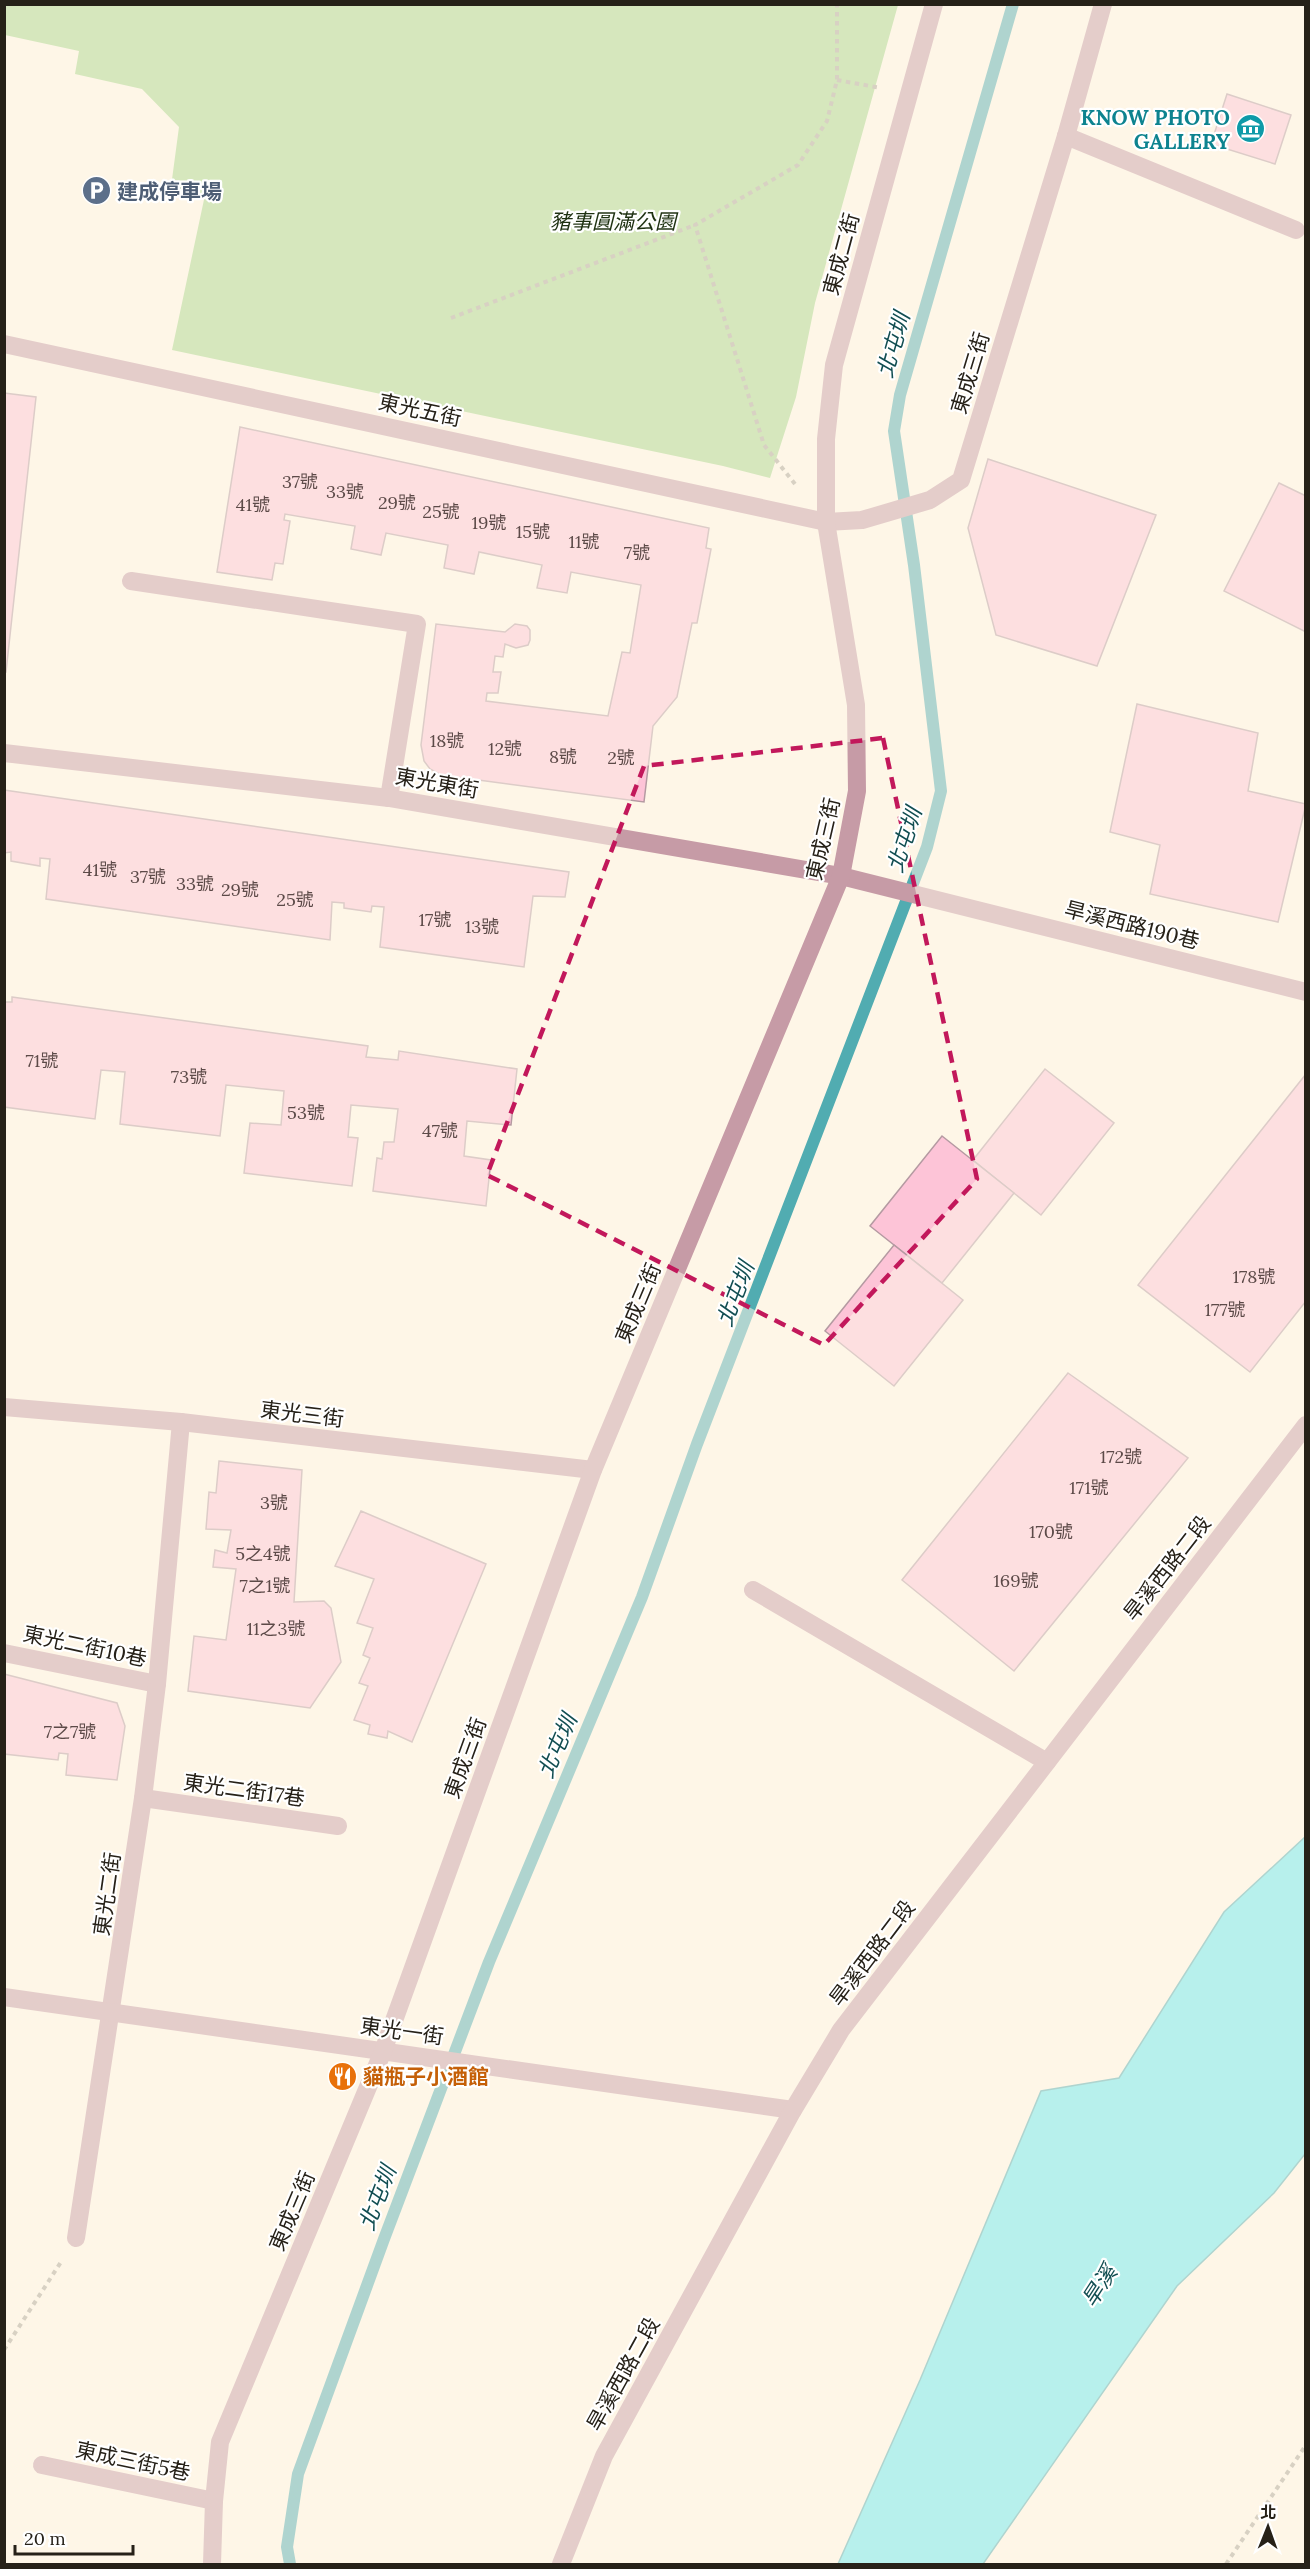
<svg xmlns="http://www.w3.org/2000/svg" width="1310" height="2569" font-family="Lora,'Noto Sans TC',serif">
	<rect width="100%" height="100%" fill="#fef6e7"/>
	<!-- green -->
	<polygon fill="#a6d589" points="4,5 898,5 815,303 796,397 770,478 723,466 172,350 205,195 171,187 179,127 142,89 75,74 79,51 5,35"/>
	<!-- water -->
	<polygon fill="#63e8f2" stroke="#51acb1" stroke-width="1.5" points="1305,1837 1305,2154 1274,2193 1177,2286 983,2564 838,2564 920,2380 1041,2091 1119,2078 1224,1912"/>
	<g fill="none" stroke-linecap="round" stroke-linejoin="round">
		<!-- stream -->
		<polyline stroke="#51acb1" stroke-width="12" points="290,2564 287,2547 298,2474 384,2239 489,1962 642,1597 697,1444 927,847 941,791 914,565 894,431 900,395 1013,4"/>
	</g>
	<!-- building -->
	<g fill="#fdc4d7" stroke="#b59aa2" stroke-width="1.5">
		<polygon points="1227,94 1291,115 1275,164 1211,144"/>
		<polygon points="4,393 36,397 6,672 4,672"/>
		<polygon points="240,427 709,528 706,548 711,549 697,623 692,623 677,697 653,726 644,802 441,775 430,769 424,761 421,745 436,624 505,632 515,624 527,626 530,630 530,640 528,645 516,648 505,644 503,657 495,656 493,672 501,672 498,693 487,693 486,701 608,716 622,652 630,653 641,585 571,572 567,593 537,588 542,565 479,552 474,574 444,568 448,545 386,533 381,555 351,549 355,526 285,514 284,520 290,521 283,564 275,563 272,580 217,572"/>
		<polygon points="988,459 1156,515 1097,666 996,635 968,528"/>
		<polygon points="1279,483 1306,496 1306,632 1224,591"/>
		<polygon points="1137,704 1258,733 1248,791 1306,804 1278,922 1150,894 1160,845 1110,832"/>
		<polygon points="4,790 569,872 565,897 533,896 524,967 380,947 384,907 372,906 371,912 344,908 344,903 332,902 330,940 46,899 50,859 40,858 40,866 11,861 11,852 4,853"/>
		<polygon points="12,997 368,1046 366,1057 398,1060 399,1051 517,1069 511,1125 467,1121 464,1156 491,1160 486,1206 373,1191 377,1158 382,1159 384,1142 394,1142 398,1109 351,1105 348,1137 358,1138 352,1186 244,1173 250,1123 281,1125 284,1091 226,1085 220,1136 120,1124 125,1072 101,1070 95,1119 4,1107 4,1002 12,1002"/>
		<polygon points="1045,1069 1114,1123 1041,1215 973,1160"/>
		<polygon points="1306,1074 1306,1301 1250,1372 1138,1285"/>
		<polygon points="942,1136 1014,1193 942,1283 870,1226"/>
		<polygon points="894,1245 963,1300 894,1386 825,1331"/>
		<polygon points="1068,1373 1188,1458 1014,1671 902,1580"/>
		<polygon points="219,1461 302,1470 294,1602 324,1601 331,1608 341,1662 310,1708 188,1691 194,1636 226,1640 236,1569 213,1567 215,1550 227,1553 231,1530 206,1529 209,1492 216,1493"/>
		<polygon points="361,1511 486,1564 412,1742 388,1731 387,1738 368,1734 370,1725 354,1720 368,1686 359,1683 370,1658 363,1655 373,1628 357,1623 374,1579 335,1566"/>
		<polygon points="4,1674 117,1703 125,1726 117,1780 66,1775 68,1754 59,1753 58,1760 4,1754"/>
	</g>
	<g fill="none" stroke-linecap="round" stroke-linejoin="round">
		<!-- path -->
		<g stroke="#aaa497" stroke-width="4" stroke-dasharray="4.5 4.5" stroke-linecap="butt">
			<polyline points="837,80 881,88"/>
			<polyline points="451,318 695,225"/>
			<polyline points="795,484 764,445 695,225 798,165 827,121 837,80 837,4"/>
			<polyline points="4,2350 61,2262"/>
			<polyline points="1226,2564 1306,2445"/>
		</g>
		<!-- lane -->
		<g stroke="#c69ba6" stroke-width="18">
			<polyline points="1066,136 1296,230"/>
			<polyline points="4,344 826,522 862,520 930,500 961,480 1066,136 1103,4"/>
			<polyline points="131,581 417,624 389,798"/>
			<polyline points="753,1590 1047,1762"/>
			<polyline points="4,1653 157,1684"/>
			<polyline points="143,1798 338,1826"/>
			<polyline points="76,2238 143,1798 157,1684 181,1422"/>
			<polyline points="42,2465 214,2501"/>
		</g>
		<!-- street -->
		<g stroke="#c69ba6" stroke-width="18">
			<polyline points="4,753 389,798 841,876 1306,992"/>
			<polyline points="4,1407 181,1422 593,1470"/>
			<polyline points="4,1997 793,2110"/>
			<polyline points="212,2564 214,2501 220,2442 383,2051 593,1470 841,876 857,791 856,705 826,522 826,439 834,365 934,4"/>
			<polyline points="561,2564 604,2456 793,2110 841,2030 1306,1425"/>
		</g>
	</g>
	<!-- marked area -->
	<path d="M0 0H1310V2569H0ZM883,738l94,441 -153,166 -337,-170 157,-409z" fill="#fef6e7" fill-opacity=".55" fill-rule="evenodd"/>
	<path fill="none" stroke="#c2185b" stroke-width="4.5" stroke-dasharray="12 8" stroke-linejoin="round" d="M883,738l94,441 -153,166 -337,-170 157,-409z"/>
	<!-- icons -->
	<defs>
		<symbol id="museum-disc" viewBox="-11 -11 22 22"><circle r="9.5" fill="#0f9aa8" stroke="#fff"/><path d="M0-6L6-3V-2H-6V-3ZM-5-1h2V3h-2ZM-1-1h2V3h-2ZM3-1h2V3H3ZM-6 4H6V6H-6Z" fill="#fff"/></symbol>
		<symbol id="parking-disc" viewBox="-11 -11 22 22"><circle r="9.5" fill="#5c6f8a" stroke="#fff"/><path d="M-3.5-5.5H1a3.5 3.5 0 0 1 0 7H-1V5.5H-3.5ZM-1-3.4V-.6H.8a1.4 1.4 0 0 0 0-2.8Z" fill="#fff"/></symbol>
		<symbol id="restaurant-disc" viewBox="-11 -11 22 22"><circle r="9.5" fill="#e8710a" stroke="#fff"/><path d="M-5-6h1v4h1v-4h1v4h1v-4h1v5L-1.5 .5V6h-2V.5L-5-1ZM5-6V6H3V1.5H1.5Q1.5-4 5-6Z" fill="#fff"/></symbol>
	</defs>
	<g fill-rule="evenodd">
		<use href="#museum-disc" x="1234" y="112" width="33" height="33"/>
		<use href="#parking-disc" x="80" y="174" width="33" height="33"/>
		<use href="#restaurant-disc" x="326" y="2060" width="33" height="33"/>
	</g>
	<g text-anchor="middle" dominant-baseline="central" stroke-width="4.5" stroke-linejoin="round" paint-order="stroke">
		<!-- number labels -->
		<g font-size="18" fill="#5c4a48">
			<text x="300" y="481">37號</text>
			<text x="345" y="491">33號</text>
			<text x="397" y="502">29號</text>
			<text x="253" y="504">41號</text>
			<text x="441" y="511">25號</text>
			<text x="489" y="522">19號</text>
			<text x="533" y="531">15號</text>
			<text x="584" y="541">11號</text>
			<text x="637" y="552">7號</text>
			<text x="447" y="740">18號</text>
			<text x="505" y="748">12號</text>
			<text x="563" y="756">8號</text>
			<text x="621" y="757">2號</text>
			<text x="100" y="869">41號</text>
			<text x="148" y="876">37號</text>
			<text x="195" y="883">33號</text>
			<text x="240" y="889">29號</text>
			<text x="295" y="899">25號</text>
			<text x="435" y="919">17號</text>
			<text x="482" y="926">13號</text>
			<text x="42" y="1060">71號</text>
			<text x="189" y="1076">73號</text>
			<text x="306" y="1112">53號</text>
			<text x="440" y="1130">47號</text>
			<text x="1254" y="1276">178號</text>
			<text x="1225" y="1309">177號</text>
			<text x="1121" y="1456">172號</text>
			<text x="1089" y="1487">171號</text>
			<text x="274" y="1502">3號</text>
			<text x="1051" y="1531">170號</text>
			<text x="263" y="1553">5之4號</text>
			<text x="1016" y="1580">169號</text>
			<text x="265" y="1585">7之1號</text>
			<text x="276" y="1628">11之3號</text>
			<text x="70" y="1731">7之7號</text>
		</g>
		<!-- culture labels -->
		<g font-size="21" font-weight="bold" fill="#0d838f" stroke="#fff" text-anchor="end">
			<text x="1230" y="117">KNOW PHOTO<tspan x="1230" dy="24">GALLERY</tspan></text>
		</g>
		<!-- service labels -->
		<g font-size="21" font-weight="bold" fill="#4e5e75" stroke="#fff" text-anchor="start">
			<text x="117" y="191">建成停車場</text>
		</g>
		<!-- park labels -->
		<g font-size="21" font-style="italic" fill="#1e3111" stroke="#fff">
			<text x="613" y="221">豬事圓滿公園</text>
		</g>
		<!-- street labels -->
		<g font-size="21" fill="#262118" stroke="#fff">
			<text transform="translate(841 254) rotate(-75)">東成二街</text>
			<text transform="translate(970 373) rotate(-73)">東成三街</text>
			<text transform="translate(420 410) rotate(12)">東光五街</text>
			<text transform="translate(437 783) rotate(10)">東光東街</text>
			<text transform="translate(823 839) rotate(-77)">東成三街</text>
			<text transform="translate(1132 925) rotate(14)">旱溪西路190巷</text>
			<text transform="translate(638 1303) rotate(-67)">東成三街</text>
			<text transform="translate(302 1414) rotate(7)">東光三街</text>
			<text transform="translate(1167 1568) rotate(-52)">旱溪西路二段</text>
			<text transform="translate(85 1646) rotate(12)">東光二街10巷</text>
			<text transform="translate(465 1758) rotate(-70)">東成三街</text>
			<text transform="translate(244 1790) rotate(8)">東光二街17巷</text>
			<text transform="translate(107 1894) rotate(-82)">東光二街</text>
			<text transform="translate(872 1953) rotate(-53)">旱溪西路二段</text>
			<text transform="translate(402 2031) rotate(8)">東光一街</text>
			<text transform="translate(292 2211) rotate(-67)">東成三街</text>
			<text transform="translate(623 2374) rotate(-61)">旱溪西路二段</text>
			<text transform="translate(133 2461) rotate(12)">東成三街5巷</text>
		</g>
		<!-- food labels -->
		<g font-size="21" font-weight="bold" fill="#c56008" stroke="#fff" text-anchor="start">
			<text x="363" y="2076">貓瓶子小酒館</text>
		</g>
		<!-- water labels -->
		<g font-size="22" font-style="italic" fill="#124e52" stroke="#fff">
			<text transform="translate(893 345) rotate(-74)">北屯圳</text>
			<text transform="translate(904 840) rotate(-72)">北屯圳</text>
			<text transform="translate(735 1294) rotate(-69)">北屯圳</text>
			<text transform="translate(557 1746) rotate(-67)">北屯圳</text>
			<text transform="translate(377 2198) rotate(-69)">北屯圳</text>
			<text transform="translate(1099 2286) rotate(-57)">旱溪</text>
		</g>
	</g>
	<!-- border -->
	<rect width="1310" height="2569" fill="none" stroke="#262118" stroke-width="12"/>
	<!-- north arrow -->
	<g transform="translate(1268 2527) rotate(1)" stroke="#ffffff" stroke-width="4.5" paint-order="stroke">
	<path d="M0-4.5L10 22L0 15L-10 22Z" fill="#262118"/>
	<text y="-9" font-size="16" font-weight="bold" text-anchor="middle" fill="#262118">北</text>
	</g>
	<!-- scale -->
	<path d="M15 2545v9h118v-9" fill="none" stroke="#262118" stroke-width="3"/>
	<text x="24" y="2545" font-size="18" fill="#262118" stroke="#ffffff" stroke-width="4.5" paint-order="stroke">20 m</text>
</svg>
